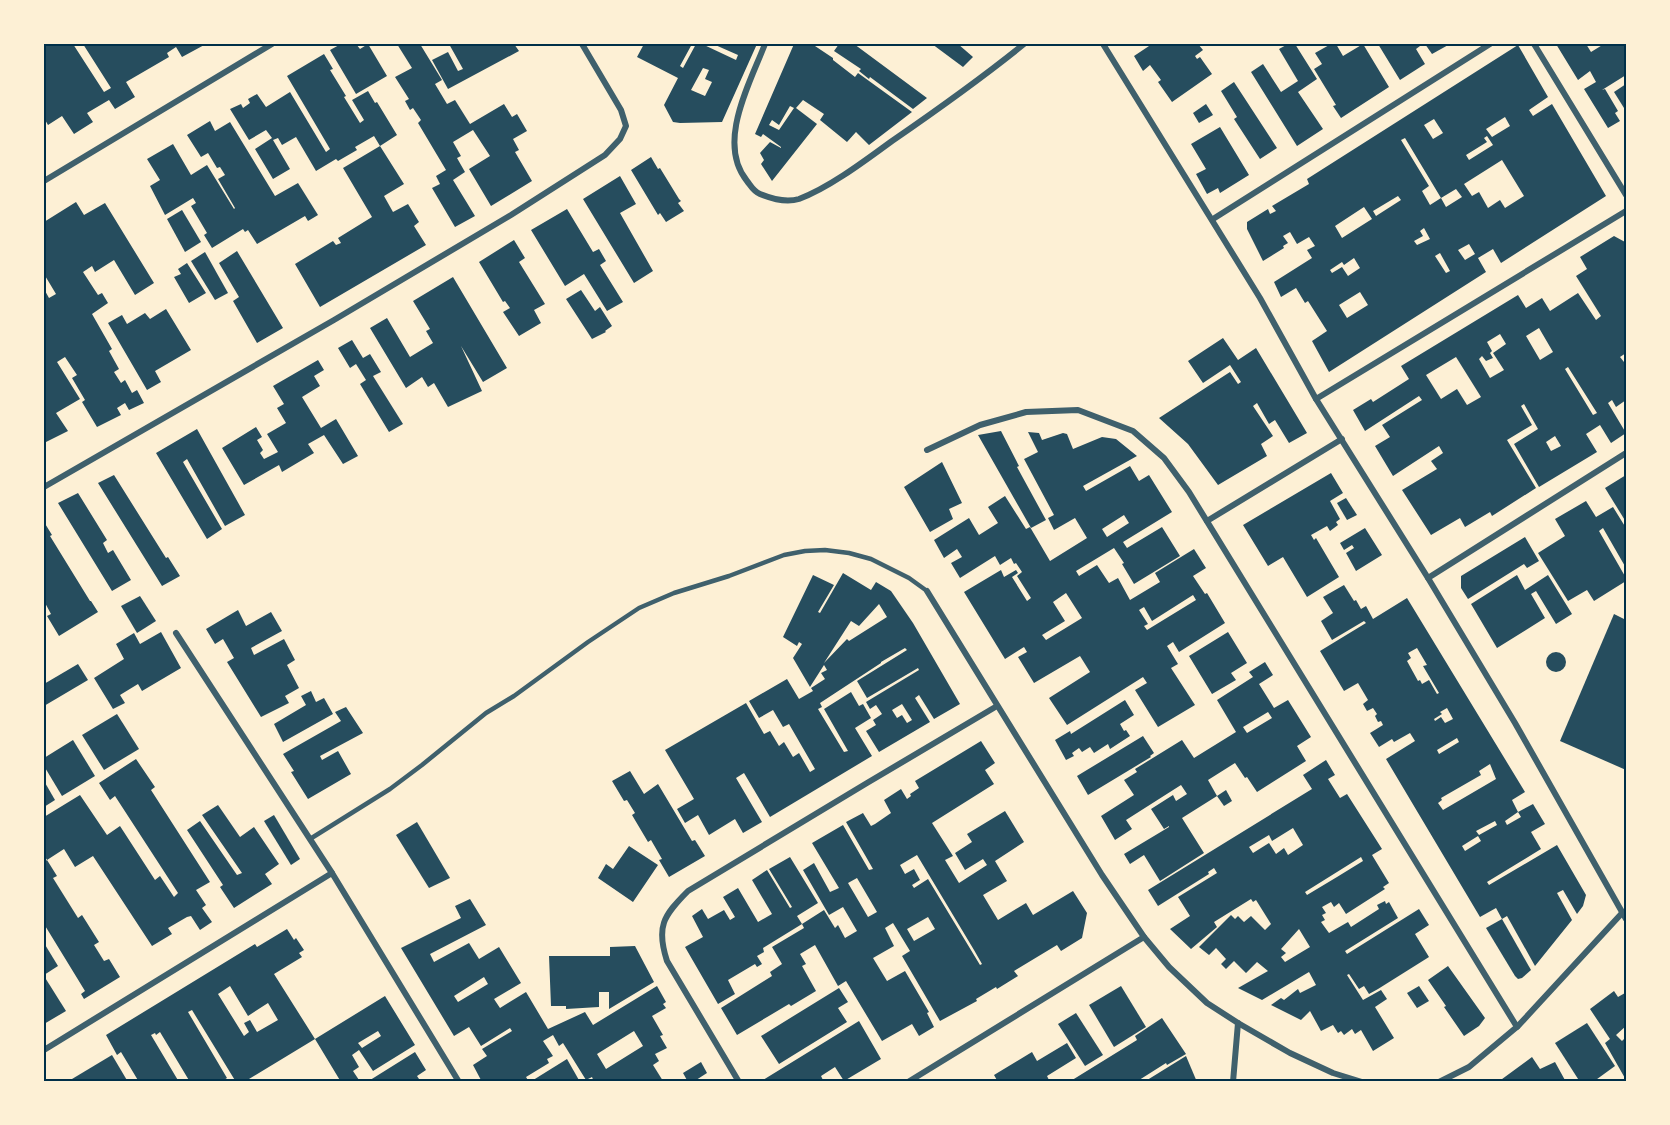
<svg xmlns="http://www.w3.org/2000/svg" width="1670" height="1125" font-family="'PT Sans',sans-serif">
	<rect width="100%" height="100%" fill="#fdf0d5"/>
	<!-- building -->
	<g fill="#264d5e" fill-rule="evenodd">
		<polygon points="44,44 73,44 104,92 111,88 83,44 206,44 182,57 176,47 167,53 169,57 126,82 135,97 115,109 109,100 87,113 93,122 74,134 62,116 48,125 44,118"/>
		<polygon points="341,44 356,44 360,49 368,44 387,76 356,94 330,50"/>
		<polygon points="397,44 420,44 442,80 435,84 447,104 455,100 470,124 504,104 512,117 517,114 527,131 513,139 519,150 515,152 532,181 491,206 469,169 490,156 473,130 453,142 461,156 457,158 465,172 453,180 475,216 455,227 432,188 440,184 436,176 446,170 418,123 421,120 413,108 410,110 405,101 409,99 395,77 412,68"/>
		<polygon points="449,44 514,44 519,51 448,89 432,60 448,52 458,71 463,69"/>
		<path d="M644,44h48l-12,22 3,2 13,-24h6l34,16 2,-5 -25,-11h44l-35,78 -42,1 -7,-1 -9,-17 14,-27 -41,-21zM703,68l6,2 -4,9 7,3 -7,14 -14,-6z"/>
		<path d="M794,44h18l21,14v2l22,17 3,-4 54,39 -43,33 -13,-13 -9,10 -27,-22 4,-6 -21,-14 -7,8 21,16 -45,57 -11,-17 3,-4 -4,-7 10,-11 11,6v-1l-18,-13 -2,3 -6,-3zM790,106l4,2 -15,22 -10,-5 3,-5 7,5z"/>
		<polygon points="839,44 854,44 927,98 913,109 870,77 869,79 859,71 861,69 834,51"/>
		<polygon points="932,44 958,44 973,57 963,67"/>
		<polygon points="1152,44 1198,44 1203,50 1195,56 1197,59 1200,57 1212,74 1172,102 1158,82 1161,80 1150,65 1143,71 1134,56"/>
		<polygon points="1288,44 1295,44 1317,79 1298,92 1323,129 1297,146 1251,72 1263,64 1281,92 1298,81 1279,49"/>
		<polygon points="1331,44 1336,44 1343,56 1363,44 1389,87 1341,118 1333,106 1336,105 1314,69 1322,64 1315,53"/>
		<polygon points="1378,44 1418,44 1420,46 1416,49 1425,64 1400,80"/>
		<polygon points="1425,44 1450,44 1432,54"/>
		<polygon points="1556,44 1586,44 1591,52 1604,44 1626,44 1626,75 1602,90 1605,89 1618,111 1615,113 1620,121 1608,128 1584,89 1596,82 1590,71 1578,80"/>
		<path d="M1518,45l30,52 -19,13 4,6 19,-12 54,92 -105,67 -8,-14 -15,9 8,14 -157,100 -17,-31 15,-10 -19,-30 -3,2 -9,-15 -15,9 -7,-15 38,-24 -5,-8 8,-4 -6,-9 -12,7 -7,-12 -7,4 5,7 -5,3 1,2 -21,13 -16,-32v-7l21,-13 2,5 6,-3 -4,-5 37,-22 -2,-5zM1505,117l5,9 -18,11 -6,-8zM1434,119l9,14 -10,6 -9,-14zM1487,136l6,9 -24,15 -3,-5 21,-13 -3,-4zM1405,138l36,60 -11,7 -8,-14 7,-5 -28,-46zM1502,160l22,36 -19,12 -5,-8 -12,8 -9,-16 -7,4 -8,-12zM1456,189l6,8 -16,10 -5,-9zM1398,196l3,4 -25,16 -3,-5zM1364,207l8,12 -30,19 -7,-12zM1424,228l6,11 -13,6 -3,-4 9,-5 -3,-5zM1469,244l6,10 -10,6 -7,-10zM1440,253l10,18 -4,2 -11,-17zM1354,258l6,10 -12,8 -6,-9 -10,6 -2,-3 12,-8 2,3zM1360,292l8,13 -21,13 -8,-13z"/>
		<polygon points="324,54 333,69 330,70 346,96 344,97 360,123 364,120 352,100 368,91 375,103 377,102 397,135 380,146 404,184 384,196 393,212 408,204 419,222 414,226 426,245 320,307 295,264 333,241 336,245 341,243 338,238 372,217 343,168 380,146 374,136 355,147 357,150 338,161 336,159 316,171 296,137 282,145 278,138 273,140 290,169 273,179 255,149 272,138 266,130 249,140 230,109 241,104 243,108 250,103 248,99 257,94 266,107 290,92 326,152 330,149 287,76"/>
		<polygon points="1234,82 1277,148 1260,159 1234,119 1237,117 1221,91"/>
		<polygon points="1626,84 1626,106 1624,108 1614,92"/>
		<polygon points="1206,104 1213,115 1199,123 1193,113"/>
		<polygon points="210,121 215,131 230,122 275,196 298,183 318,215 308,221 305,216 257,244 248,230 245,232 243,229 212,248 204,235 207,233 191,206 196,203 193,198 165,215 150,186 160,180 147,159 173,144 191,175 207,165 234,209 235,208 218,179 225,175 220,167 217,168 208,153 201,157 187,135"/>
		<polygon points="1220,127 1249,175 1220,193 1218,188 1207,194 1196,174 1206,169 1191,144"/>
		<polygon points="651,157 658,169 660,168 679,199 681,201 678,203 684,211 666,222 660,213 658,215 631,170"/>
		<polygon points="620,176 636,204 620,213 653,271 634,283 583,199"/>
		<polygon points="76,202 84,215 105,203 154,283 135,295 114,260 95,272 92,266 83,272 98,295 102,293 108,303 92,314 112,349 109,351 119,369 114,372 121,383 125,380 132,393 137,390 144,403 129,410 125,403 117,408 121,415 97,427 82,402 85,400 72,378 77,375 65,357 57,362 80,399 56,413 68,431 44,443 44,344 45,344 44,341 44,289 49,298 56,294 44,274 44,222"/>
		<polygon points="567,209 593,252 599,249 606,261 600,265 623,302 607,311 584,274 565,286 531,230"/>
		<polygon points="182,210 201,242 185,252 167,219"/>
		<path d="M1614,236l11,6 1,-1v112l-6,4 4,5 2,-2v40l-10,7 -4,-7 -4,3 18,30 -15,10 -11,-18 -14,9 11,18 -58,35 -25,-43 24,-15 -14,-25 -3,2 11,19 -25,15 29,48 -44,28 -2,-4 -25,15 -5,-9 -29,17 -29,-45 35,-21 -6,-8 12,-8 -4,-7 -46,30 -18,-30 15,-9 -8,-12 40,-25 -3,-4 -54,35 -12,-21 18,-11 2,3 36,-23 -8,-13 117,-71 8,13 16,-10 8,13 28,-18 18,27 5,-4 -25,-40 11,-7 -7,-12zM1539,328l14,24 -13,8 -14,-24zM1500,334l6,10 -13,9 11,17 -14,8 -11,-19 3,-3 4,5 7,-3 -3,-5 2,-2 -5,-9zM1456,357l25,40 -14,8 -10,-16 -16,10 -15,-24zM1568,367l29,46 -4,2 -28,-46zM1555,436l6,10 -10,5 -5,-9z"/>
		<polygon points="514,240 525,258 519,262 545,304 534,310 541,323 519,336 503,312 510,308 505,301 503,302 479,262"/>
		<polygon points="237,251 283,328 257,343 233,301 239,297 219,263"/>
		<polygon points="205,252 228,293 215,300 191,261"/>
		<polygon points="187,263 206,293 189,303 174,277 181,274 178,269"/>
		<polygon points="453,277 507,368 483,382 461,346 482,391 448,407 434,383 428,387 422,377 406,388 370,328 387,318 410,357 433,343 426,331 430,329 413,301"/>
		<polygon points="581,290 595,311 600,307 612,326 605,331 606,332 592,339 566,299"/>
		<polygon points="166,309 191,350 155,371 161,382 147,390 108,323 122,315 127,324 145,313 150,319"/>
		<polygon points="1223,338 1238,360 1256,348 1307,433 1289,443 1275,420 1269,424 1257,403 1253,406 1273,436 1261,444 1267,456 1218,485 1188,444 1159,418 1230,372 1238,384 1241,382 1230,365 1203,383 1188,361"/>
		<polygon points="352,340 363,358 370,354 381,372 373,376 403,424 389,432 360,384 366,380 356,364 350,368 338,348"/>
		<polygon points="318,360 324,370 314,376 320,386 302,397 321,428 336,419 358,456 343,464 324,435 308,444 314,453 282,472 279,465 244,485 222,448 256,427 262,437 257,440 263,450 260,453 264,459 278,452 267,434 286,423 277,408 284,404 273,386"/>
		<polygon points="197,429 245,515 225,526 187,459 183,462 222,529 207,539 156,453"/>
		<polygon points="1001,431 1019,466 1017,467 1046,520 1031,528 978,435"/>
		<path d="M1028,432l11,1 3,7 21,-7 4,1 6,15 29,-12 14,2 21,17 -54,30 3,5 44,-25 9,15 10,-6 23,37 -49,30 4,6 35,-21 18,29 -46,28 -12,-20 2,-1 -10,-15 -38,23 3,5 18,-11 12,18 9,-5 12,22 30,-18 -5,-9 39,-24 12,19 -13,8 12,18 2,-1 18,30 -46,29 -6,-10 -6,4 11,18 -7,4 24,37 -37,22 -23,-37 12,-7 -4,-6 -76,48 -18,-27 41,-26 -10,-16 -46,27 -16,-26 9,-5 -3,-5 -19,12 -41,-67 37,-22 3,7 12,-7 2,3 -6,4 15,24 4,-3 -14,-22 5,-4 -6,-9 -2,1 -3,-6 -11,7 -5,-9 -35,22 -9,-15 11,-6 -5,-8 -13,9 -10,-18 35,-22 10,17 19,-12 -10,-16 17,-11 21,33 4,-2 20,34 37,-23 -12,-20 -21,12 -6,-12 6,-3 -30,-56 14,-7zM1124,515l5,8 -22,14 -5,-8zM1066,593l16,25 -36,22 -4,-5 23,-14 -12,-19zM1193,595l3,5 -49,30 -3,-4 4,-2 -9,-14 5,-3 8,14z"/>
		<polygon points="942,462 962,503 949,509 953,519 930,532 904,487"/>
		<polygon points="1331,473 1343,493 1330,501 1340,519 1336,522 1338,525 1330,531 1327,526 1311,535 1314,540 1316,538 1339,577 1307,597 1283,557 1268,566 1243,525"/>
		<polygon points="114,475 166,558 168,557 180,576 162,586 98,483"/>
		<polygon points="1626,475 1626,522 1605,488"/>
		<polygon points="78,493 107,540 103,543 108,553 113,550 131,580 112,591 58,503"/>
		<polygon points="1346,498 1357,515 1347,520 1337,503"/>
		<polygon points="1586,501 1596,517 1613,507 1626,528 1626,568 1603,528 1599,531 1626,578 1626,581 1594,601 1587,590 1568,601 1538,553 1565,536 1555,519"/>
		<polygon points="44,522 52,535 50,536 90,601 91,601 98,612 59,636 47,616 51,614 44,601"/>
		<polygon points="1365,528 1382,555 1356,571 1346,553 1354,548 1352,545 1344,550 1340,543"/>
		<polygon points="1525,537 1539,561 1527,568 1524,564 1468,599 1461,588 1461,576"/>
		<path d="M843,573l28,17 5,-8 15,9 22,32 47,81 -26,15 -15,-24 -4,3 15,24 -51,30 -13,-21 10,-6 -3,-5 9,-6 -6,-9 -6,4 -4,-7 53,-32 -1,-2 -51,30 -10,-17 50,-31 -2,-2 -24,14v1l-61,40 2,4 -4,2 26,43 4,-1 -24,-42 27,-17 8,14 4,-2 8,14 -16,10 17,28 -102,61 -26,-44 -8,5 26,44 -19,11 -8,-14 -26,16 -11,-20 -13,8 -8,-14 17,-10 -29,-49 81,-47 18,31 6,-3 9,15 5,-4 9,15 6,-4 11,19 5,-3 -26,-45 -6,3 -10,-17 -14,8 -10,-17 38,-22 12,20 14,-8 -2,-3 14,-9 -4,-6 6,-3 -3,-5 -14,22 -17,-29 9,-14 -3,-2 -2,4 -14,-9 30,-62 21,10 -16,27 2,1zM879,604l8,13 -38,24 -2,-2 -23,24 27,-42 8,5zM902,704l10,16 -5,3 -5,-8 -5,3 -5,-8z"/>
		<polygon points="1517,575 1525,590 1548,575 1572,614 1556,624 1536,591 1531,594 1545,618 1497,648 1471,604"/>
		<path d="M1344,585l10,16 2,-1 5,9 5,-3 7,13 34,-21 118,194 -13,8 6,12 -13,9 2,4 14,-8 -3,-5 15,-8 12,20 -14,8 10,17 -54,33 2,3 68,-40 29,50 -3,11 -6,8 -14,-24 -6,3 15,27 -37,46 -28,-50 -5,3 -6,-11 -16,9 -94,-158 29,-18 -5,-8 -16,9 -2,-3 -13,8 -9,-14 13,-8 -2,-4 -3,1 -3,-6 2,-2 -4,-6 -6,3 -4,-7 5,-4 -10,-17 -14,8 -24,-40 46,-28 -2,-2 -32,19 -11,-19 12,-8 -10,-16zM1417,648l10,17 -4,1 16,27 -2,1 -8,-14 -7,4 -2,-4 -2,1 -11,-20 4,-3 -3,-5zM1447,708l6,11 -8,4 -4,-6 -6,4 -1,-2 8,-5 -2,-2zM1457,738l2,4 -20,12 -2,-4zM1490,764l6,15 -53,31 -5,-7 4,-3 -1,-2 40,-23 -2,-4zM1495,821l2,4 -18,10 -3,-4zM1478,836l3,5 -16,10 -3,-5z"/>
		<polygon points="140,596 156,621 137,633 121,606"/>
		<polygon points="238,610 246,626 271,612 282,631 251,648 254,655 284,639 295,660 287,665 299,688 285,696 289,703 261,717 227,662 234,658 223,639 215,644 206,629"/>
		<polygon points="1614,614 1626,620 1626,770 1560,741"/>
		<polygon points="161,632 181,668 142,691 138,684 120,695 125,703 113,709 94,678 124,659 116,644 134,633 140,644"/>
		<polygon points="1228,632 1247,663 1231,673 1236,680 1212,694 1189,656"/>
		<circle cx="1556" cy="662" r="10"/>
		<path d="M1265,662l8,13 -14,9 15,24 14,-8 23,37 -14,9 9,15 -49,31 -10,-15 -2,1 -10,-15 -27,17 9,16 -35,22 22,35 -44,28 -16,-26 -14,9 -6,-10 45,-27v-1l-5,3 -13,-20 22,-14 3,6 11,-7 -6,-9 -55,35 6,9 -17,11 -14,-24 33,-21 -10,-15 13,-8 -2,-3 47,-29 12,18 42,-26 -19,-32 36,-23 -4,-5zM1268,712l4,6 -25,15 -4,-6z"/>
		<polygon points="78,664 88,680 44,706 44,684"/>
		<polygon points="311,691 316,702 324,698 333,714 283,742 274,724 306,705 301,696"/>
		<polygon points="1125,700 1134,715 1120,724 1124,731 1126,730 1130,736 1110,749 1108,744 1094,753 1090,747 1082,752 1079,748 1072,753 1074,756 1066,760 1055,740 1070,731 1071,734"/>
		<polygon points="346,707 363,733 320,756 322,760 338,751 351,774 308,799 291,772 294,771 283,754 341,721 335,712"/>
		<polygon points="117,714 139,749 104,770 82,735"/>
		<polygon points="1143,736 1154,753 1150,756 1151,757 1088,795 1077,776"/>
		<polygon points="73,740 95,776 62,796 44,766 44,758"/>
		<path d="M981,741l14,22 -10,7 9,14 -62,39 21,33 -8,4 14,23 28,-18 -4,-6 -18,11 -10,-17 17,-11 -5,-8 38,-23 19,31 -29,19 12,20 -24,14 15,25 28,-17 7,12 40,-24 14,22 -5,25 -21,13 -4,-6 -43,26 4,5 -21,13 -1,-2 -20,12 1,2 -37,20 -38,-65 8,-5 -17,-28 -8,5 9,18 -21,12 14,23 18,-10 24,41 -2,1 7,14 -15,9 -7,-12 -30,17 -36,-60 -8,5 -23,-41 -15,9 6,10 -4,2 14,25 -25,15 -2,-2 -52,31 -16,-27 51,-32 -2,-4 12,-8 -10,-17 32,-19 -2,-4 22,-14 11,18 3,-3 7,13 12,-7 -14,-24 -14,8 -26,-45 11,-7 16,29 9,-4 -27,-45 31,-18 26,45 4,-1 -27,-47 17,-9 8,13 4,-2 16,-11 -7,-13 17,-11 6,10 4,-3 -1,-2 9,-6 -4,-7zM917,855l57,95 8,14 -2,1 -52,-86 -14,9 -2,-3 8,-5 -6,-11 -9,5 -5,-9zM857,878l20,34 -9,5 -20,-34zM928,917l7,12 -21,12 -7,-12z"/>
		<polygon points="136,759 155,787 151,790 210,882 196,890 206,905 202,908 212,922 200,930 191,916 187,917 168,928 172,934 152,946 93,856 75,867 64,849 47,860 44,855 44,817 80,795 107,835 120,826 155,880 160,876 174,897 178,893 115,796 110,800 99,783"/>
		<path d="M1326,760l9,15 -7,4 12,19 7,-4 35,55 -10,6 17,28 -6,4 2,2 -39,25 -7,-11 -5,4 -3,-5 -9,5 4,6 -4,2 3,5 -4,2 8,11 19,-11 3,5 28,-18 -2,-4 8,-4 1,3 3,-2 9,16 -53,33 2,3 72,-45 10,16 -14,9 14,23 -51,32 -9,5 -5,-8 -5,3 -10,-15 -2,1 16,25 18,-10 6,9 -12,8 19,31 -21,13 -12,-21 -6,4 -3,-5 -8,6 -3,-4 -3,2 -5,-8 -12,6 -11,-20 -9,9 -30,-15 10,-7 3,2 14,-11 2,4 16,-8 -7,-13 -47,28 -24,-12 30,-17 -11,-9 -11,11 -12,-12 -8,8 -5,-5 5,-5 -10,-11 -7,7 -10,-8 32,-32 4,4 3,-3 6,6 7,-6 14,14 6,-6 -15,-24 -3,2 -2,-3 -37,23 3,5 -26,22 -21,-20 20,-13 -12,-19 39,-24 -3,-5 -6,4 1,2 -51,32 -10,-16 164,-101 -9,-14zM1293,828l10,17 -15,10 -4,-7 -8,6 -7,-11 -16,10 -4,-6 20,-12 3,6zM1361,857l2,4 -26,16 -30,18 -2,-3zM1299,929l11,18 -25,15 -4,-5 5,-4 -5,-4z"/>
		<polygon points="630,771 644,794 658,784 692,841 695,840 705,856 669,877 659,860 662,859 651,840 648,842 632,815 635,813 627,800 624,801 612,781"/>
		<polygon points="44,781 55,800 44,807"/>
		<polygon points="1226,790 1232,801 1224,806 1217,796"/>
		<polygon points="218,805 240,837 254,827 279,864 265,874 272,884 234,908 220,887 223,885 187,830 200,821 237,875 242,873 202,815"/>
		<polygon points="274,815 300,859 291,865 264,821"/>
		<polygon points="417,822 450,878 429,888 396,835"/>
		<polygon points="629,846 658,865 633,902 598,878 606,864 613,869"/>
		<polygon points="790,857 818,903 797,916 802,924 763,948 764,952 757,956 762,964 757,967 755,964 728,980 735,994 718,1004 685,947 703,937 692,916 702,909 708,919 724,910 730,920 735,917 723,897 738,888 758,922 772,914 752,880 767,870 790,908 792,907 769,869"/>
		<polygon points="47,860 57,876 53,878 78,918 82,915 99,942 94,945 104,961 109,959 120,977 84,999 81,994 85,991 44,924 44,862"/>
		<path d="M470,899l16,26 -56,29 4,8 35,-19 10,16 20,-12 22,36 -27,16 6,9 26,-16 22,37 37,-17 8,13 64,-39 9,16 -3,2 3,4 -14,8 11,19 -3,1 7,12 -12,6 4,7 -6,4 10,16 -69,1 -2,-5 -6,3 -23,-37 -4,3 -6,-11 -10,6 10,15 -6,3 2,4 -23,14 3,5h-47l-9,-17 14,-9 -5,-7 30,-18 -2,-3 -29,18 -12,-19 -15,9 -53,-88 60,-30 -6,-12zM484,977l4,7 -30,18 -4,-6zM634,1031l9,15 -37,23 -9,-15z"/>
		<polygon points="1502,919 1531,970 1522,978 1518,979 1515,976 1486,928"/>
		<path d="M287,929l7,11 2,-2 8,12 -5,3 3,4 -28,17 41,65 -71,43h-8l-44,-72 -4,2 39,66 -6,4h-31l-30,-50 -4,3 -1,-2 -4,2 28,47h-40l-18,-30 -4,3 -11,-20 149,-91 2,3zM230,986l18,30 20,-13 10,17 -21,12 -7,-12 -6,3 5,9 -5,4 -26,-42z"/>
		<polygon points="44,943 58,966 44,975"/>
		<polygon points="635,946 654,982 609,1009 609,992 599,992 599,1007 566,1009 566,1006 551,1006 549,956 610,956 610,947"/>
		<polygon points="1448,966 1485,1018 1479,1026 1464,1036 1444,1007 1446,1006 1428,980"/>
		<polygon points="44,976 66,1011 44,1024"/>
		<polygon points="1121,986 1146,1027 1114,1047 1089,1005"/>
		<polygon points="1419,986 1429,1001 1417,1008 1407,993"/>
		<polygon points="839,988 848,1002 838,1008 847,1022 779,1064 761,1036"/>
		<polygon points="1614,991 1618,997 1625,993 1626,995 1626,1026 1616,1035 1622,1041 1626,1037 1626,1080 1605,1043 1610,1039 1590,1009"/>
		<path d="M385,996l30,49 -42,26 -14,-21 -7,5 7,12 -6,4 6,9 -3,2h-15l-26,-43zM378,1031l3,5 -19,12 -4,-5z"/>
		<polygon points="1076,1013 1103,1055 1085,1066 1058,1024"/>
		<polygon points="1162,1018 1186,1054 1167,1065 1166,1063 1136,1082 1069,1082 1137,1040 1135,1036"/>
		<polygon points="859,1021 881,1059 844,1081 835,1067 821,1076 824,1082 764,1082 763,1080"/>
		<polygon points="1587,1023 1615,1066 1593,1082 1580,1082 1555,1043"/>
		<polygon points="1067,1043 1076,1058 1047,1076 1050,1082 998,1082 994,1075 1032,1052 1037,1061"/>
		<polygon points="415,1052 426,1070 417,1076 421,1082 367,1082"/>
		<polygon points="112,1055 128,1082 67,1082"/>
		<polygon points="1186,1056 1197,1082 1144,1082"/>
		<polygon points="1532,1057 1540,1069 1555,1062 1566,1082 1498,1082"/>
		<polygon points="567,1059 580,1082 530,1082"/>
		<polygon points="701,1062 707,1073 693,1082 688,1082 683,1073"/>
	</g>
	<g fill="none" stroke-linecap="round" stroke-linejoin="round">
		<!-- service -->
		<polyline stroke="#3f606c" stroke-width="4.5" points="310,839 390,789 422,765 486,713 514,696 588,642 639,608 674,593 729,576 784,555 805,551 825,550 849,553 871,559 909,578 927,591"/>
		<!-- minor -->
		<g stroke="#3f606c" stroke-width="6">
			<path d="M765,44c-15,39 -49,99 -18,137 4,5 6,10 13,13 12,5 26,9 39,5 30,-11 67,-39 93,-58 45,-31 90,-63 132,-97"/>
			<polyline points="1103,44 1260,298 1316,399 1428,578 1515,723 1626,919"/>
			<polyline points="1534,44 1626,195"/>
			<polyline points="44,181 272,44"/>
			<polyline points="1213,219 1490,44"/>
			<polyline points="1316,399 1626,211"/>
			<polyline points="927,450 980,425 1026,412 1078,410 1133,431 1164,458 1189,492 1517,1027"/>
			<polyline points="44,487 334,320 511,215 605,155 620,139 626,126 621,110 582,44"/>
			<polyline points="1207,521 1342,439"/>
			<polyline points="1428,578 1626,453"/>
			<polyline points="927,591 1102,875 1144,937 1169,967 1207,1003 1238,1023 1290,1053 1333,1073 1362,1082"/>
			<polyline points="176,633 332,873 459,1082"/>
			<polyline points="44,1050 332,873"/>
			<path d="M739,1082l-72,-121c-11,-34 -4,-45 21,-70l179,-108 130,-77"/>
			<polyline points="908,1082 1144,937"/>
			<polyline points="1233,1082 1238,1023"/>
			<polyline points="1439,1082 1469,1067 1518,1026 1623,912"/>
		</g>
	</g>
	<!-- border -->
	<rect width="1670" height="1125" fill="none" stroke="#fdf0d5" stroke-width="90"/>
	<rect x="45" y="45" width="1580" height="1035" fill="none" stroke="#003049" stroke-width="2"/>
</svg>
